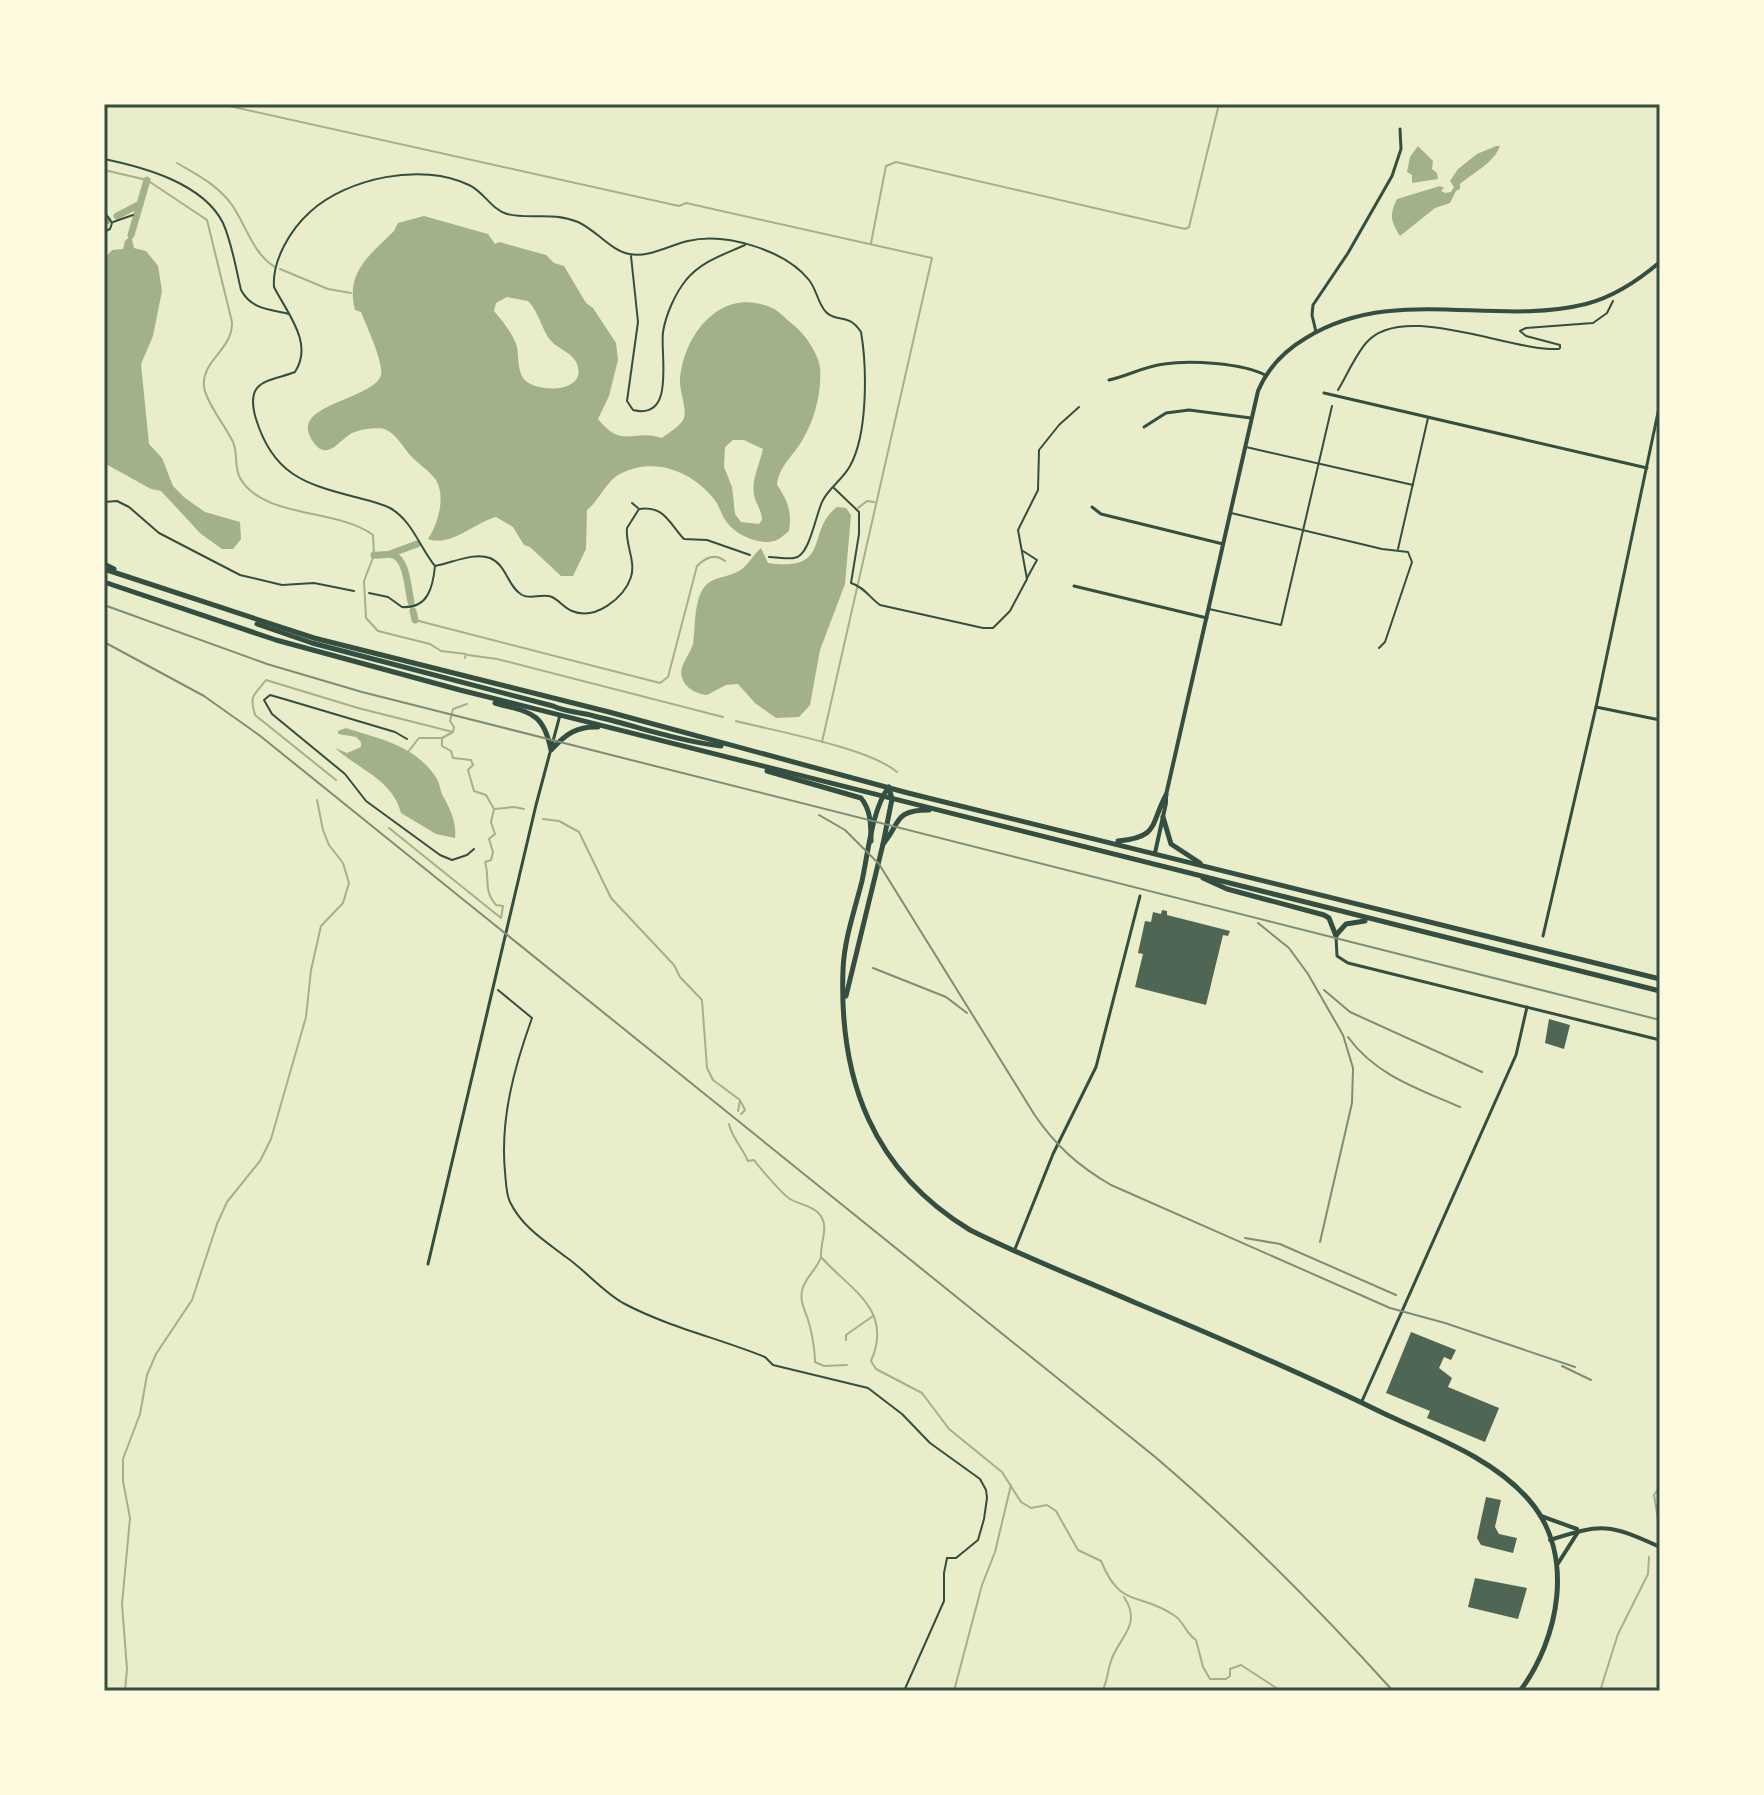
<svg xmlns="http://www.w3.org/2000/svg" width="1764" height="1795" font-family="'PT Sans Narrow',sans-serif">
	<rect width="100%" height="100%" fill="#e9edc9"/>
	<!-- water -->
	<g fill="#a3b18a" fill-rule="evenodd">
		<polygon points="1418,146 1433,161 1432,169 1437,173 1438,179 1412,183 1412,175 1407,172 1410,157"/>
		<path d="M1496,146h4c-7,18 -26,26 -40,38v5l-4,2 -6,12 -15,5 -35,28c-9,-15 -11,-21 -3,-37l43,-13 4,2 -3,3 4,2 6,-1 3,-5 -4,-6 8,-12 19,-15z"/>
		<path d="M424,216l64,18 7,10 4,-2 47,13 8,8 10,3 22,37 7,5 23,35 2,17 -9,36 -11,23c25,31 34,9 64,19 6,-5 19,-12 22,-20 3,-9 -4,-25 -4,-36 2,-46 41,-97 92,-74 7,3 13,10 19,15 12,8 28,31 29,45 2,25 -6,55 -20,76 -9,14 -21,23 -23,41 11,16 15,27 12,46 -4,3 -10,9 -15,10 -14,4 -35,-5 -45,-16 -7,-7 -9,-19 -15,-26 -22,-28 -61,-43 -94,-25 -15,8 -20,26 -33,36l-1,39 -13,27h-12l-31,-29 -6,-2 -11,-18 -17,-10c-22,6 -45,30 -68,22 10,-15 18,-42 8,-59 -7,-10 -18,-16 -26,-25 -7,-8 -15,-23 -26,-26 -8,-2 -29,1 -35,6 -12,8 -22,25 -35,8 -30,-39 59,-42 67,-68 3,-12 -15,-50 -20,-63l-6,-2c-10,-38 15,-55 39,-79l4,-8zM507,297l21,4c10,10 13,25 20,36 7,12 27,15 30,30 6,25 -38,26 -52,14 -9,-8 -7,-24 -9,-34 -3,-12 -16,-28 -23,-36l2,-8zM733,440h11l19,9c-3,14 -12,32 -9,46 2,9 8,16 8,25l-3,4 -18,-2 -6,-8 -3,-27 -8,-20 1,-20z"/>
		<polygon points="131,235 134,248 146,251 158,266 162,291 153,336 141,364 149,444 162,458 173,486 185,498 205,512 240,522 241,539 233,549 222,549 201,534 161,491 151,489 104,463 104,259 112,250 123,249 125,241"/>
		<path d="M837,507l9,1 5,7 -6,69 -25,66 -10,55 -11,12 -23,1 -21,-15 -17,-19 -12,1 -19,10c-10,-1 -21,-6 -25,-17 -4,-12 8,-23 11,-34 3,-17 0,-47 14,-60 8,-7 19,-7 28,-11 13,-5 17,-18 26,-25l7,15c65,9 37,-32 69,-56z"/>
		<path d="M346,728c33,11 70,17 91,51 3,5 3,12 6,17 7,12 14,28 12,42l-19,-4 -35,-21c-8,-33 -43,-44 -66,-65l12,5 14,-6v-5l-5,-5 -18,-3v-3z"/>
	</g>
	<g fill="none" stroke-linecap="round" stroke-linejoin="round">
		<!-- stream -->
		<g stroke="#a3b18a" stroke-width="2">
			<polyline points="220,104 679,206 686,203 932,258 822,742"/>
			<path d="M177,163c20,12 41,22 55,42 14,20 21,49 43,62"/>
			<path d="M104,170l43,10 60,40 25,102c1,28 -31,38 -28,65 2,15 22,40 29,55 5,11 1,25 7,36 23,41 97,30 133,57l1,20 -10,26 2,37 12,13 52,13 11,7 25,3 -1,4"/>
			<polyline points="871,243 886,166 896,162 1185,229 1189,227 1219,104"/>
			<polyline points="280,269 328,289 351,293"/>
			<polyline points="858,508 867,501 874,502"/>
			<polyline points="104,541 104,542"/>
			<path d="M415,620l245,63 8,-6 29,-111c8,-8 18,-13 28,-5"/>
			<polyline points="468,655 497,659 723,717"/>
			<polyline points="467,704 453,709 450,721 454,727 453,732 442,738 442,746 451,751 453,758 471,760 473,765 468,770 474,791 486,795 494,809 514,807 524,809"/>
			<path d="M736,721c39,10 133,27 161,51"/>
			<polyline points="408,752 419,738 442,738"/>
			<path d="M336,780l-81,-65c-6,-21 -1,-19 11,-35l92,28 95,24"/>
			<polyline points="543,819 559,821 579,832 611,898 674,965 680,977 702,1000 707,1068 713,1080 740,1100 738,1111"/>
			<path d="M389,828l112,90 2,-12 -7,-1c-13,-14 -6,-28 -11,-43l6,-2 2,-8 -4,-13 6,-5 -4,-12 3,-13"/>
			<polyline points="741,1114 745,1110 741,1102"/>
			<path d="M729,1124c3,14 13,23 19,37l6,-1c6,8 28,34 36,39 10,6 26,7 32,19 6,11 -2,26 -1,39 28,32 73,52 50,104l5,8 46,24 27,36 53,43 19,30 10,6 16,-3 9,6 22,39 23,11c20,49 38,30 74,55 9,6 11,18 21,24l7,27 7,12h16l4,-3v-7l11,-4 40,26"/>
			<path d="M821,1257c-4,13 -17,21 -19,34 -2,10 2,17 5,26 4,10 8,33 8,45l9,4 23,-1"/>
			<polyline points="846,1340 846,1335 873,1316"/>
			<polyline points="1660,1486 1654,1495 1660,1532"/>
			<polyline points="125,1691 127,1669 122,1604 130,1518 123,1481 123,1459 140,1414 147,1375 156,1354 192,1300 217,1224 227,1202 260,1161 271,1139 306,1017 311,970 321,926 343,903 349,883 343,863 329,845 323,830 317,800"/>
			<polyline points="954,1691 982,1585 995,1552 1011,1485"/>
			<path d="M1102,1691c6,-10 5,-19 9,-30 7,-23 32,-36 13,-64"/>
			<polyline points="1302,1691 1310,1691"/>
			<polyline points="1600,1691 1618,1634 1648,1574 1649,1557"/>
		</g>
		<!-- canal -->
		<g stroke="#a3b18a" stroke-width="7">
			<polyline points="117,216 140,204"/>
			<polyline points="104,222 108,220"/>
			<polyline points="131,235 147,180"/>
			<polyline points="390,554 417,544"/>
			<path d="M374,555c6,1 13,-2 19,0 14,4 15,35 18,47"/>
			<polyline points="413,611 415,620"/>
		</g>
	</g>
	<!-- building -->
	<g fill="#4f6655">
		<polygon points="1162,910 1167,911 1167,915 1230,931 1228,936 1223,935 1206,1005 1135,987 1143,954 1138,953 1145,921 1151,922 1153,912 1161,914"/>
		<polygon points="1549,1019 1570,1025 1564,1049 1545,1043"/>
		<polygon points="1411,1332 1456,1350 1451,1360 1444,1357 1439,1368 1452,1378 1448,1387 1499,1408 1485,1442 1427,1418 1430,1411 1386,1393"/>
		<polygon points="1486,1497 1501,1500 1495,1527 1499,1534 1517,1538 1513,1553 1481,1545 1477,1538"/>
		<polygon points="1475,1578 1527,1588 1518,1619 1468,1607"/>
	</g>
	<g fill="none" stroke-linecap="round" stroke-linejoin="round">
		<!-- path -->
		<g stroke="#344e41" stroke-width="2">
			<path d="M104,159c39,8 99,24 119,64 9,20 13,46 18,67 11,20 28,19 48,24"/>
			<polyline points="104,211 112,223 110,229 104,232"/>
			<polyline points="113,222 133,215"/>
			<path d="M631,256l7,66 -11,79 6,9c43,11 27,-55 30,-78 3,-18 12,-38 23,-52 16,-19 37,-25 59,-35"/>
			<polyline points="1560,348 1560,345 1526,336 1520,331 1526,328 1593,323 1607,313 1613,301"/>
			<path d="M1338,390c9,-15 17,-34 28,-47 36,-43 145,9 193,6"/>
			<path d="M834,488l25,24v22l-8,49c13,4 18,14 29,22l103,23h10l17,-17 17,-32 -9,-49 20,-40 1,-40 20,-25 20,-18"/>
			<polyline points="104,502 117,501 129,507 159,533 240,575 282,585 314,583 354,591"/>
			<polyline points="632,503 638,508"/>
			<polyline points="1023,551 1037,560 1027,578"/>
			<path d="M750,555l-43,-15 -23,-1c-15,-16 -20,-34 -45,-30l-12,19c-2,16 9,33 4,49 -7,21 -36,44 -59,34 -8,-3 -13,-11 -20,-14 -10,-4 -21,3 -30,-2 -15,-9 -15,-30 -32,-37 -17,-6 -38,5 -55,8 -15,-18 -23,-46 -45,-58 -10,-5 -23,-8 -35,-11 -51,-13 -82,-23 -99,-78 -12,-40 13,-37 39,-47 19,-29 -8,-59 -21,-85 -2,-27 17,-58 36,-75 37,-34 112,-50 159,-27 14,6 23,25 38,29 24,6 45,-3 71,8 18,8 32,28 51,32 20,4 41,-9 59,-13 37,-9 97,9 121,39 8,10 9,24 17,32 10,11 22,0 35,20 6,35 7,102 -11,134 -7,13 -20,21 -27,34 -7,12 -13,57 -29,58 -8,1 -17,-1 -25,-1"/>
			<path d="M369,593l19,4 14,10c26,2 31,-20 33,-41"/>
			<polyline points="407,739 395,732 284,699 270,695 264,700 272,714 345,774 366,801 440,855 452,860 467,855 474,849"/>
			<path d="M498,990l34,28c-18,50 -32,101 -27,154 1,10 1,22 5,30 12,25 35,39 56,55 20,14 36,34 57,46 45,24 95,35 142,54l8,8 95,23 34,26 28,29 50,36 6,11 1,8 -3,21 -6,21 -22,18h-9l-3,15v28l-40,90"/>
		</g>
		<!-- service -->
		<g stroke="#344e41" stroke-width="2">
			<polyline points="1246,447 1413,485"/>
			<polyline points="1231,513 1382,549 1408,552 1412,562 1385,642 1379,648"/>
			<polyline points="1398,549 1428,418"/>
			<polyline points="1209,609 1281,625 1332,406"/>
		</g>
		<!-- minor -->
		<g stroke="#344e41" stroke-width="3">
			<polyline points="1316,332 1312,315 1313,305 1348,253 1392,176 1401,149 1400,129"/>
			<path d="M1109,380c19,-4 36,-14 55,-16 26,-4 78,-1 101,11"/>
			<polyline points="1324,393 1647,468"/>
			<polyline points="1144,427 1166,413 1189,410 1251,418"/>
			<polyline points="1092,507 1101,514 1223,544"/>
			<polyline points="1074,586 1207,618"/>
			<polyline points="1596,707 1660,720"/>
			<polyline points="1336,936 1337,956 1348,963 1660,1040"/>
			<polyline points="1543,936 1596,707 1660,403"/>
			<polyline points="1015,1249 1053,1154 1096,1067 1140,896"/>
			<polyline points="428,1264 536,805 560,715"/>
			<polyline points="1362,1401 1516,1055 1527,1007"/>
		</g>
		<!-- tertiary -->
		<g stroke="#344e41" stroke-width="4">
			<path d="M1155,853l11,-50v-8l92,-404c10,-24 26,-40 48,-53 87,-54 187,-11 280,-34 27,-7 54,-25 74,-42"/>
			<polyline points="1541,1516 1577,1529"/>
			<path d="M1550,1540c52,-17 60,-16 110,7"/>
			<polyline points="1557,1565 1578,1532"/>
		</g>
		<!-- secondary -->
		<g stroke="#344e41" stroke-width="5">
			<path d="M889,787c-17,21 -21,67 -27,94 -7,28 -18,59 -19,89 -4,111 30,201 127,260 54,27 111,49 166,73 84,35 167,71 249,111 49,23 108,44 144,86 47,54 30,139 -9,191"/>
			<polyline points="846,996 883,844 892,799 889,788"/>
		</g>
		<!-- trunk -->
		<g stroke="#344e41" stroke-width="5">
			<polyline points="104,564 114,569"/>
			<polyline points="104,569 314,638 609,712 908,793 1660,979"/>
			<polyline points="104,582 276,640 460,690 1660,991"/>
			<path d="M257,624l55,19 241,63c12,6 27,6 41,10 42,10 84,25 127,30"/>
			<path d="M495,703c35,10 48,8 56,47"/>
			<path d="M552,749c14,-15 25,-23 46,-22"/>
			<path d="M767,771l94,27c10,12 10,28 10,43"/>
			<polyline points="1163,817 1171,844 1200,863"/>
			<path d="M1118,841c41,-4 32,-16 48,-46"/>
			<path d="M883,844c18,-21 10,-34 46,-34"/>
			<polyline points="1203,878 1227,889 1324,915 1329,918 1336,936"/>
			<polyline points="1336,935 1346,924 1365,921"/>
		</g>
		<!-- rail -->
		<g stroke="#7c8e77" stroke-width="2">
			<polyline points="104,605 267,664 362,692 1660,1020"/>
			<path d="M104,642l100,54 55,39 895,721c86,73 164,152 239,235"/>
			<path d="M819,815l26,15 34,34 155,250c21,31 44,52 77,71l279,123 55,15 130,44"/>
			<polyline points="1258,923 1289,948 1308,974 1343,1035 1353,1068 1352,1103 1320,1242"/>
			<polyline points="873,968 946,997 967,1013"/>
			<polyline points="1324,990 1350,1012 1482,1072"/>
			<path d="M1348,1037c27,38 71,52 112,70"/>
			<polyline points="1245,1238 1280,1244 1396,1295"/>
			<polyline points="1562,1366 1591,1380"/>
		</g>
	</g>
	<!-- border -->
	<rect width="1764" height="1795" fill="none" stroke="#fefae0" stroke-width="212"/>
	<rect x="106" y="106" width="1552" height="1583" fill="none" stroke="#344e41" stroke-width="3"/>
</svg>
